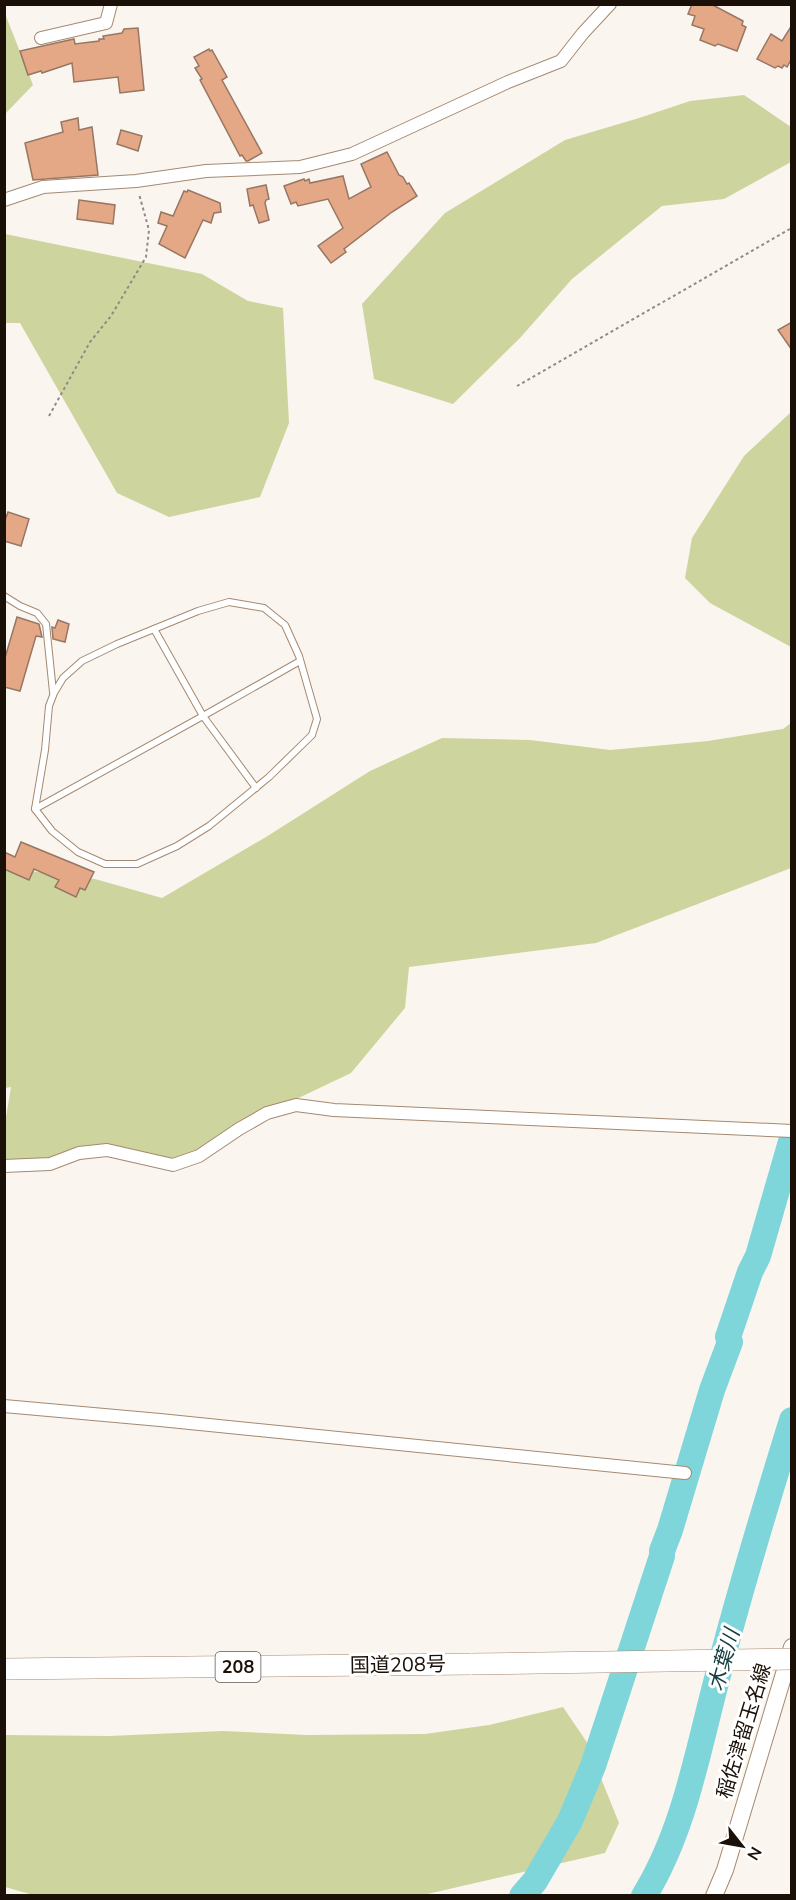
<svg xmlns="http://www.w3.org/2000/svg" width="796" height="1900" font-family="'Nunito Sans','Noto Sans JP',sans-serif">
	<rect width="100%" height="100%" fill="#fbf5ef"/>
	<!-- green -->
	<g fill="#ced49e">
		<polygon points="4,11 33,85 5,114 4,114"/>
		<polygon points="744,95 791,127 791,162 724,199 662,206 572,279 520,338 453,404 374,379 362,304 445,213 565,140 639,118 690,101"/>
		<polygon points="5,234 202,274 248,301 283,308 289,423 260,497 169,517 117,493 20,323 5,323"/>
		<polygon points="791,412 791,647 710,603 685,578 692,538 744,456"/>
		<polygon points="791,723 791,868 596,943 409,967 405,1008 351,1073 267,1113 173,1165 107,1150 5,1165 5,1123 11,1087 5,1088 5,866 13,869 95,879 162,898 266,837 370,771 442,738 530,740 610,750 708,741 783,729"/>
		<polygon points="563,1707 586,1741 619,1823 605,1853 423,1895 37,1896 5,1887 5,1735 109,1736 223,1731 307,1735 425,1734 489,1725"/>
	</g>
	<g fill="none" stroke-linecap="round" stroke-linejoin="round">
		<!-- river -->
		<g stroke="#7ed6db" stroke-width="26">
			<polyline points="522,1896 535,1881 570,1821 593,1766 662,1556 662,1551 670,1530 712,1390 730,1342 728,1337 750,1272 758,1256 792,1138"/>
			<path d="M644,1896c41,-66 54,-147 74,-221 22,-86 48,-171 74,-255"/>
		</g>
	</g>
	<!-- building -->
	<g fill="#e4a886" stroke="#977664" stroke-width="1.5">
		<polygon points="692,4 711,4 743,21 742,25 746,27 737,51 718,44 715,46 700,40 704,29 692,25 695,16 688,14"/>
		<polygon points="792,25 792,58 787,67 784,65 782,68 778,66 775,68 757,59 771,34 782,41"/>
		<polygon points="138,28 144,90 120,93 118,77 74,82 72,63 42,73 41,71 28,75 20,51 74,39 75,44 99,41 99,39 104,39 103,36 122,33 124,29"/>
		<polygon points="209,49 210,51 212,50 227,77 222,80 262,153 248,161 246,161 242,155 240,156 200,80 202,79 195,68 199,66 194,57"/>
		<polygon points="78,118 79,130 92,127 98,175 33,180 25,143 63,132 61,122"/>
		<polygon points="121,130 142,136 138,151 117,144"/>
		<polygon points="387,152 399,175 403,177 407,184 409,183 417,196 392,212 344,249 346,252 331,263 318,246 343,228 328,199 298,206 296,202 291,204 284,186 304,179 305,181 309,179 310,183 343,176 349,199 371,187 361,164"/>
		<polygon points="266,185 269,199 266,200 265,203 269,220 259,223 253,205 250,206 247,189"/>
		<polygon points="188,190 220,203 221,212 214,213 211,223 203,220 185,258 159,244 167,226 158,223 161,212 173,216 184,191 187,192"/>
		<polygon points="79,200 115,205 113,224 77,219"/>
		<polygon points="792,322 792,350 778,330"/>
		<polygon points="8,512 29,519 21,546 4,541 4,523"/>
		<polygon points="17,617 39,624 42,637 36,636 20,691 4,687 4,661"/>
		<polygon points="58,620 69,624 65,642 53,639 52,627 55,628"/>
		<polygon points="21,842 94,872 85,890 80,888 76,897 55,887 59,880 34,869 29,880 4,869 4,852 15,857"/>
	</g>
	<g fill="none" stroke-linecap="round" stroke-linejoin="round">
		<defs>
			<g id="lane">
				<polyline points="4,596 20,606 37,613 46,624 53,692"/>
				<polygon points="229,602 264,608 285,625 299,656 317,719 312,735 269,777 209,826 177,846 137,864 105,864 78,852 52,831 35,809 45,750 49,706 54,693 63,678 82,661 117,644 198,611"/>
				<polyline points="154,629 203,716 300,661"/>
				<polyline points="35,809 203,716 256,788"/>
			</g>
			<g id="street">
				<polyline points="41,38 106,23 111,4"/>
				<polyline points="4,200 43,187 136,181 206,171 300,167 352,154 508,82 561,61 583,33 610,4"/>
				<polyline points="4,1166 50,1164 79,1153 107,1150 173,1165 199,1156 239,1129 267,1113 296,1105 334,1110 792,1131"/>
				<polyline points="4,1406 160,1420 685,1473"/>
			</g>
			<polyline id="secondary" points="714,1896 725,1870 792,1647"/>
			<polyline id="highway" points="4,1669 472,1664"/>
		</defs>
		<!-- lane casing -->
		<use href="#lane" stroke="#a58970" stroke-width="8"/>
		<!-- street casing -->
		<use href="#street" stroke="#a58970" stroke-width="14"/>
		<!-- secondary casing -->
		<use href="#secondary" stroke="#a58970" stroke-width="18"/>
		<!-- highway casing -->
		<use href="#highway" stroke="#a58970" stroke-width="22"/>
		<!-- path -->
		<g stroke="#928a82" stroke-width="2" stroke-dasharray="3 3" stroke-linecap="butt">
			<polyline points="517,386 790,229"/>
			<polyline points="49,416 90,342 111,316 146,257 149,230 139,194"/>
		</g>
		<!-- lane -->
		<use href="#lane" stroke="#fff" stroke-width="6"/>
		<!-- street -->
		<use href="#street" stroke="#fff" stroke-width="12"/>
		<!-- secondary -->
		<use href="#secondary" stroke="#fff" stroke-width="16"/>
		<!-- highway -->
		<use href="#highway" stroke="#fff" stroke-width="21"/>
		<defs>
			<polyline id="highway-bridge" points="472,1664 792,1659"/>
		</defs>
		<!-- highway-bridge casing -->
		<use href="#highway-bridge" stroke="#a58970" stroke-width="22" stroke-linecap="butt"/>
		<!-- highway-bridge -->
		<use href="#highway-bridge" stroke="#fff" stroke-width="21"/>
	</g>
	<g text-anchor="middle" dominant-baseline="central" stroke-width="6" stroke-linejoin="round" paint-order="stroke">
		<!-- shield labels -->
		<rect fill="#fff" stroke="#5f5851" stroke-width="1.5" x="215.5" y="1652" width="45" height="30" rx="4.5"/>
		<g font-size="18" font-weight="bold" fill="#1b1007">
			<text x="238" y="1667">208</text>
		</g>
		<!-- street labels -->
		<g font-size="20" fill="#1b1007" stroke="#fff">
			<text transform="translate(398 1665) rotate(-1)">国道208号</text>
			<text transform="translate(744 1731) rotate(-73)">稲佐津留玉名線</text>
		</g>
		<!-- water labels -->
		<g font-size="21" font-style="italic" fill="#143e40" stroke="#fff">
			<text transform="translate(724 1660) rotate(-74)">木葉川</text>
		</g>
	</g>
	<!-- border -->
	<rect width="796" height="1900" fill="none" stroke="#1b1007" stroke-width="12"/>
	<!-- north arrow -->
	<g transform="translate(742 1846) rotate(121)" stroke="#ffffff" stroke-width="4.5" paint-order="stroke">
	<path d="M0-4.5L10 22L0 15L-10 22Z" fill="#1b1007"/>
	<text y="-9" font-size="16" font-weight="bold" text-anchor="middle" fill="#1b1007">N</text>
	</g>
</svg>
